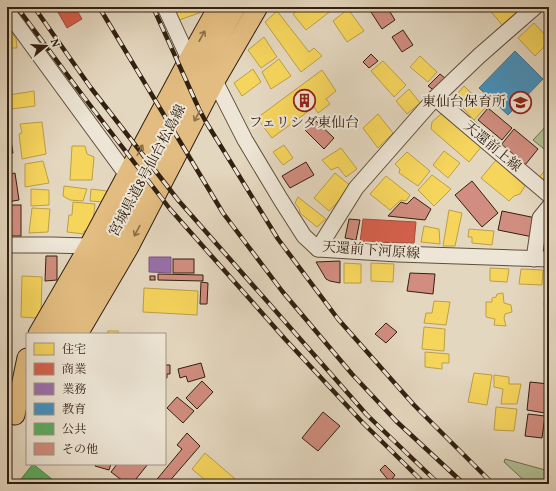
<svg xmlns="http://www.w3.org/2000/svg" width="556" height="491" font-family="Vollkorn,'Noto Serif JP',serif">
	<rect width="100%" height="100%" fill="#e4d7bf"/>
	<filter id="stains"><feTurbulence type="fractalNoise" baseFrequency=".005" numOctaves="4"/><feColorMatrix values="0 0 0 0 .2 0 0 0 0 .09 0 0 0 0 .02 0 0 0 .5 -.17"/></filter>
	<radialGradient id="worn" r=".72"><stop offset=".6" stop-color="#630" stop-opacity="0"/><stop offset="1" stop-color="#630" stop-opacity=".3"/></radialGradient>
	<!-- green -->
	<g fill="#b2be93" stroke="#726f52">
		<polygon points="549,123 549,153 533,140"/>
		<polygon points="505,459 549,471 549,484 528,484 504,462"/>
	</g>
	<!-- homes -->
	<g fill="#f6d55c" stroke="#bb9f46">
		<polygon points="174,7 208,7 208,10 179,20"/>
		<polygon points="302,7 336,7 306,30 293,14"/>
		<polygon points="487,7 515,7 520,13 504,27"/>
		<polygon points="348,9 364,31 347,42 333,21"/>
		<polygon points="277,11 309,52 314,48 322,56 301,72 265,22"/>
		<polygon points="534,23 549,39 549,42 535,56 518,38"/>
		<polygon points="7,26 16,39 17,48 7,48"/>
		<polygon points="264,37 277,57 261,68 248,50"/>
		<polygon points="420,56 437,72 428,82 410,67"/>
		<polygon points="279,59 291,76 271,89 262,72"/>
		<polygon points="383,61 406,85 394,97 371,71"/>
		<polygon points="253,69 261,82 242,96 234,83"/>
		<polygon points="322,70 336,91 326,99 330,104 318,113 314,107 272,138 257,118"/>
		<polygon points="464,86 486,107 474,120 454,98"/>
		<polygon points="409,89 420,103 407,114 396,101"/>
		<polygon points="34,91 35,106 11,109 9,95"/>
		<polygon points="378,114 393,133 378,148 363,128"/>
		<polygon points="441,114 481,147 469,162 431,129 432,122"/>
		<polygon points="42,122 46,154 22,159 19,134 22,133 20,124"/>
		<polygon points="284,145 293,158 283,165 273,152"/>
		<polygon points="72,146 85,146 87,154 94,157 92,180 70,180"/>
		<polygon points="341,148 357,169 346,177 338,167 331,170 322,160"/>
		<polygon points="444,151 460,163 448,178 433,165"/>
		<polygon points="407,152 430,171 418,186 399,173 400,169 395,164"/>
		<polygon points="496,160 525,186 520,194 514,196 509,201 481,178"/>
		<polygon points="43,161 49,183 25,187 25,164"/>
		<polygon points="549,165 549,189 538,179"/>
		<polygon points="335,173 352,187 329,211 314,198"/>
		<polygon points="432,175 451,189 434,206 418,190"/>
		<polygon points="386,176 410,195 406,201 401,200 390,210 370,194"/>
		<polygon points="64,186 87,189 83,201 70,200 63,196"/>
		<polygon points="31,189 49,190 49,205 31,206"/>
		<polygon points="91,189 107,191 105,202 90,201"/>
		<polygon points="298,197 326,219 317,227 300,213 299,208 295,203"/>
		<polygon points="73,202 95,204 93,222 89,231 84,231 84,234 67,232 69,215 72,215"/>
		<polygon points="32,208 50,209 48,232 29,233"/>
		<polygon points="449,210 462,213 455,246 443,246"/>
		<polygon points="548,222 549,249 544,248 545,237 547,235"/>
		<polygon points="424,226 439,229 440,244 421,242"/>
		<polygon points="469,229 494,231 492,245 472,243 472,237 468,237"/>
		<polygon points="344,263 361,264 361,283 344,283"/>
		<polygon points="371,263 394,264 393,282 371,281"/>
		<polygon points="490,268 509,269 507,282 490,281"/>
		<polygon points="521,269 543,270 542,285 519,284"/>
		<polygon points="548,270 549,270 549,305 544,305"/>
		<polygon points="22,276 42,277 41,315 38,315 37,318 21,317"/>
		<polygon points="144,288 198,291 197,315 143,312"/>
		<polygon points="503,293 504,303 511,305 512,312 505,314 504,318 506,326 494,325 495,319 486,317 486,302 492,302 492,298 496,297 497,294"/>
		<polygon points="434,301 450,302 446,325 424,323 426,313 432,313"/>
		<polygon points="424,327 445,329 444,351 422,349"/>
		<rect x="108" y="331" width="10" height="3"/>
		<polygon points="425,352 449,354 449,363 442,363 442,369 425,367"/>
		<polygon points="474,373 492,375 487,405 468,402"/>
		<polygon points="494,375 509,377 509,384 521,384 517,404 501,404 503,389 494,387"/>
		<polygon points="496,407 517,409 514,431 494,430"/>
		<polygon points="205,453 241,484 210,484 192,469"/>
	</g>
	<!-- shops -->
	<g fill="#d6604d" stroke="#a54d3b">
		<polygon points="55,7 75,7 82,19 67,28"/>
		<polygon points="363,219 416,222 414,243 360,242"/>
	</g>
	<!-- offices -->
	<polygon fill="#9970ab" stroke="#7a587d" points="149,257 171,257 171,273 149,272"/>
	<!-- schools -->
	<polygon fill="#4393c3" stroke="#3e708e" points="515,51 543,79 508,115 479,88"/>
	<!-- public -->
	<polygon fill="#5aae61" stroke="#4e8349" points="33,464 58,484 17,484"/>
	<!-- building -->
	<g fill="#d18d7f" stroke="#322011">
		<polygon points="372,7 387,7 395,20 382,29 369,9"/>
		<polygon points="403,30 413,45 402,52 392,37"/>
		<polygon points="371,54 378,61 369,68 363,62"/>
		<polygon points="440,74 446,79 435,91 428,86"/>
		<polygon points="488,108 512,128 502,140 478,120"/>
		<polygon points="314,119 334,138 324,149 305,130"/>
		<polygon points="7,123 8,123 13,153 7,154"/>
		<polygon points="514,129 538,149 525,165 501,145"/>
		<polygon points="306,162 314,175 290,188 282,176"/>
		<polygon points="15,173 19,200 7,202 7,175"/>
		<polygon points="472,181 498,213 482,227 455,195"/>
		<polygon points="414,197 431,209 425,220 388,216 401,202 407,204"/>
		<rect x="7" y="205" width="14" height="31"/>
		<polygon points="502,211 536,218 533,237 498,230"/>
		<polygon points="349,219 360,220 356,240 345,238"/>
		<polygon points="46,256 57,256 57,280 45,281"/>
		<rect x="173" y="259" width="21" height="14"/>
		<polygon points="340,261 340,283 330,281 326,279 316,262"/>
		<polygon points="410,273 435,274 433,294 407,291"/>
		<polygon points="158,274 203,275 203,281 158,280"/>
		<rect x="150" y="276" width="5" height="4"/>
		<polygon points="201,282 208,283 207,304 200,304"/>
		<polygon points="386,323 397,332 386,343 375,334"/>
		<polygon points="201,363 205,377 188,382 186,376 180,378 178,369"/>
		<polygon points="165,365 170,365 170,374 167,374 167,378 165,378"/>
		<polygon points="202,381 213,392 197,409 186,398"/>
		<polygon points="530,382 549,384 545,413 527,410"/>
		<polygon points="177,397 194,411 183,423 167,408"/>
		<polygon points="323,412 340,426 318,451 302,438"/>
		<polygon points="528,414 545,416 542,438 525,436"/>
		<polygon points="187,433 200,446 167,484 153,484 182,449 177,445"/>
		<polygon points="96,464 111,464 109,470 95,466"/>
		<polygon points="117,464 148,464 132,484 127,484 111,472"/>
		<polygon points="385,465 395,475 390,482 380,470"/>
	</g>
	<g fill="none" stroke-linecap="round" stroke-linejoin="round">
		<defs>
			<g id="minor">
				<polyline points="165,7 189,59"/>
				<polyline points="7,11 127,175"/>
				<polyline points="215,81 245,140 281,200 304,236 318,249 398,254 549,259"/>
				<polyline points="435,98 549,195"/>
				<polyline points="7,245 52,245 89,246"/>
				<polyline points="318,249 356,188 435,98 479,56 535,7"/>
				<polyline points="534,259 540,218 549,207"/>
			</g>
			<g id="major">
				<polyline points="38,334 89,246 189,59 218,7"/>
				<polyline points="59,334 111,242 204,64 236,7"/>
				<polyline points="78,334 129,247 215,81 258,7"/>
				<polyline points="15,415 27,358"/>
			</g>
		</defs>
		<!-- minor casing -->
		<use href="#minor" stroke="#5e4e3c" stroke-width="17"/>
		<!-- major casing -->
		<use href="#major" stroke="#322011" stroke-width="21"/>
		<!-- minor -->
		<use href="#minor" stroke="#ede5d5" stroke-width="15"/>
		<!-- major -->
		<use href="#major" stroke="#e2bc80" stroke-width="19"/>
		<defs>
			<g id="rail">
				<polyline points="17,7 83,96 170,209 285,339 363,423 425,484"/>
				<polyline points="34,7 91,88 178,200 367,415 439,484"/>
				<polyline points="99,7 223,213 282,291 352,374 396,421 464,484"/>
				<polyline points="153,7 199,109 206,122 278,239 338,319 414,405 493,484"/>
			</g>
		</defs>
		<!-- rail casing -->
		<use href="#rail" stroke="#322011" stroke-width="4.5"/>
		<!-- rail -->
		<use href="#rail" stroke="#ede5d5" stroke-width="3" stroke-dasharray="9" stroke-linecap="butt"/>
	</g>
	<!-- one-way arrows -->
	<defs><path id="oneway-shaft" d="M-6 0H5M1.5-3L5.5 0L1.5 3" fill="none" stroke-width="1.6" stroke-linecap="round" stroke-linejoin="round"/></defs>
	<g stroke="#8a6e48">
		<use href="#oneway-shaft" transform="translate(202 36) rotate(-61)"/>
		<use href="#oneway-shaft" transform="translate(197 116) rotate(118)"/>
		<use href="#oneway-shaft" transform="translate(140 150) rotate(-62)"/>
		<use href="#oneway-shaft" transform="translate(137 231) rotate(118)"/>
	</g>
	<!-- icons -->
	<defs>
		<symbol id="building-ring" viewBox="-11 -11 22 22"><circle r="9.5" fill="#ede5d5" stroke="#8f2418" stroke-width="1.5"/><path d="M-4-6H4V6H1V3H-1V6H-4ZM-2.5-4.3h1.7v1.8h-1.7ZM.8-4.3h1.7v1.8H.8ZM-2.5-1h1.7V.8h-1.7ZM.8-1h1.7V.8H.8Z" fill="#8f2418"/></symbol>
		<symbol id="school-ring" viewBox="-11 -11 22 22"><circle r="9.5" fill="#ede5d5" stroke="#8f2418" stroke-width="1.5"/><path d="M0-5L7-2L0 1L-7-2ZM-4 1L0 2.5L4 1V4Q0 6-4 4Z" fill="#8f2418"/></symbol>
	</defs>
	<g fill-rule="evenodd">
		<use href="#building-ring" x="292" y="88" width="25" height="25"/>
		<use href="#school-ring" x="508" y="90" width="25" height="25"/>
	</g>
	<g text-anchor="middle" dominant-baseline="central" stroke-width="4" stroke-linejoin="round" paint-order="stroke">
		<!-- poi labels -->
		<g font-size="14" fill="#322011" stroke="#ede5d5" text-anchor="end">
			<text x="506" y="102">東仙台保育所</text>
			<text x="304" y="123" text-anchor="middle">フェリシダ東仙台</text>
		</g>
		<!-- street labels -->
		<g font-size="14" fill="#322011" stroke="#ede5d5">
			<text transform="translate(492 147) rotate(40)">天還前上線</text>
			<text transform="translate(148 171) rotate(-62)">宮城県道8号仙台松島線</text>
			<text transform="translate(371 251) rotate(4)">天還前下河原線</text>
		</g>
	</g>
	<!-- margin -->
	<rect width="556" height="491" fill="none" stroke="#e4d7bf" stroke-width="24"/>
	<rect x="8" y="8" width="540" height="475" fill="none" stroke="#322011" stroke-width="2"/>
	<rect x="12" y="12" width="532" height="467" fill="none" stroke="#322011"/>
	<!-- legend -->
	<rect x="26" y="333" width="140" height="132" fill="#ede5d5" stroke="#a29687"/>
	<rect x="34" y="343" width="20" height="12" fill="#f6d55c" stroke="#a29687"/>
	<text x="62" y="353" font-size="12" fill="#322011">住宅</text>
	<rect x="34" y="363" width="20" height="12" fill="#d6604d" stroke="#a29687"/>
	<text x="62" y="373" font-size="12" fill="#322011">商業</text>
	<rect x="34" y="383" width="20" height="12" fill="#9970ab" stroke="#a29687"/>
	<text x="62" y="393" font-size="12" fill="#322011">業務</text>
	<rect x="34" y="403" width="20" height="12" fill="#4393c3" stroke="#a29687"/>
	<text x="62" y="413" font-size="12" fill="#322011">教育</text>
	<rect x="34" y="423" width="20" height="12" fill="#5aae61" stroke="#a29687"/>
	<text x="62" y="433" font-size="12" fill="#322011">公共</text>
	<rect x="34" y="443" width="20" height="12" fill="#d18d7f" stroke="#a29687"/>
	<text x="62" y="453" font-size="12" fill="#322011">その他</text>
	<!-- north arrow -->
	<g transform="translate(46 46) rotate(72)" stroke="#ede5d5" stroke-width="3" paint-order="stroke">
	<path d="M0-3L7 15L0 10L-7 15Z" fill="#322011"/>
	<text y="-6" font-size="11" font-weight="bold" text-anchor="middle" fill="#322011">N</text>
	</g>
	<rect width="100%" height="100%" filter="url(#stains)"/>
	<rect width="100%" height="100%" fill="url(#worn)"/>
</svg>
